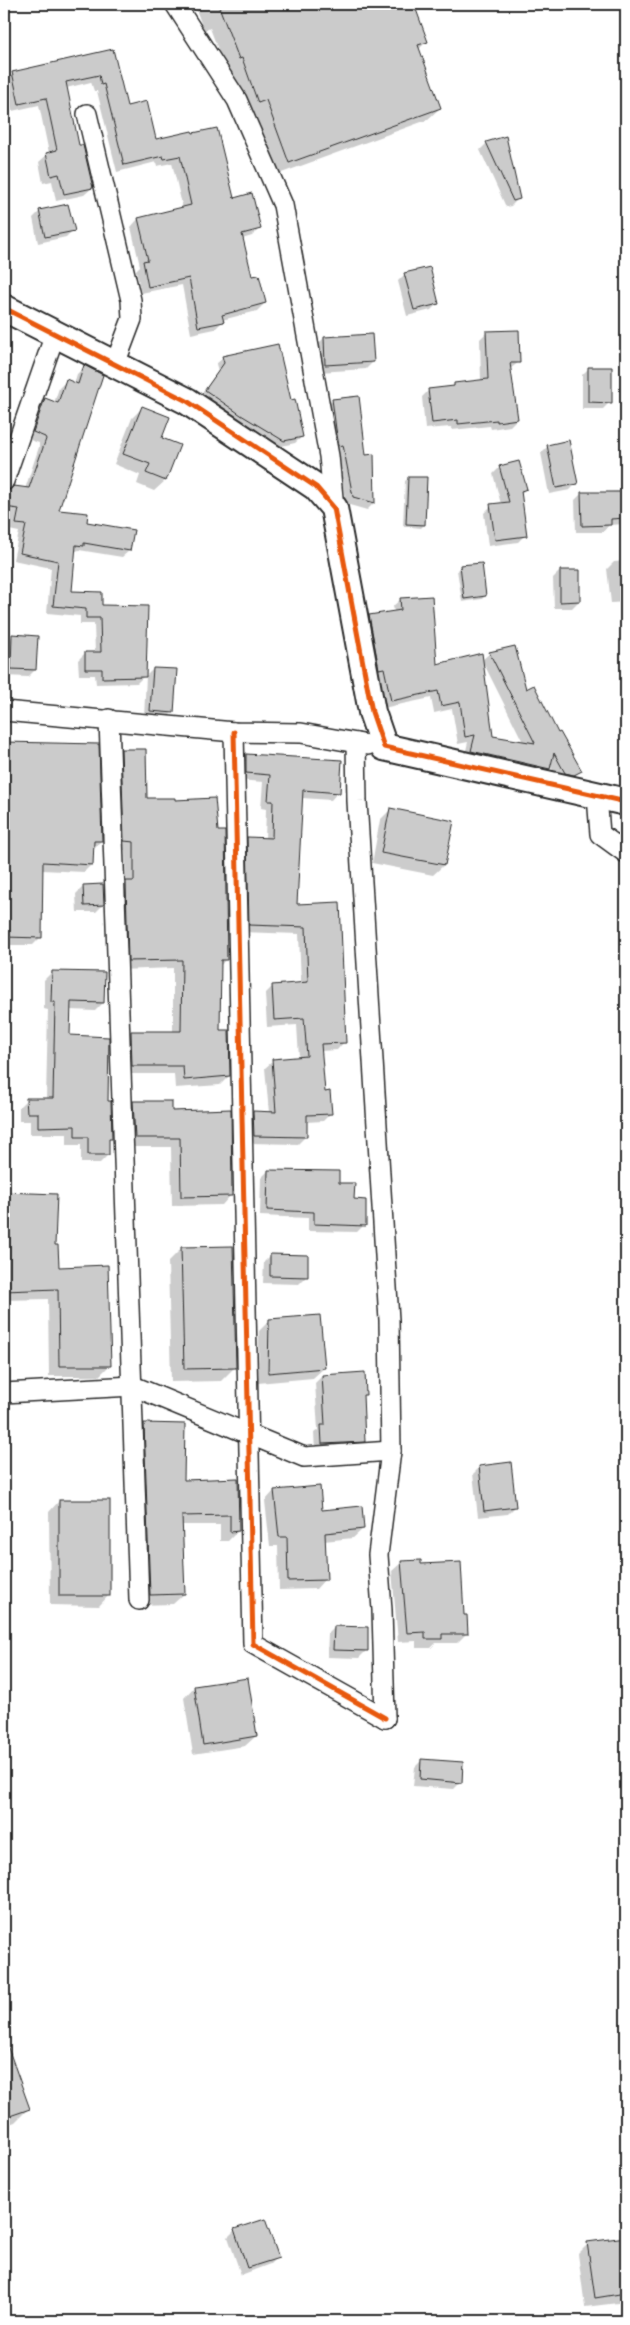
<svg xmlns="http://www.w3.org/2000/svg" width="630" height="2325" font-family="Pangolin,sans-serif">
	<rect width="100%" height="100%" fill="#fff"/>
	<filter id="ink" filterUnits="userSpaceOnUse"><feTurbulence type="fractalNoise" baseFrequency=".02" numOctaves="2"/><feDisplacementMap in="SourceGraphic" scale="10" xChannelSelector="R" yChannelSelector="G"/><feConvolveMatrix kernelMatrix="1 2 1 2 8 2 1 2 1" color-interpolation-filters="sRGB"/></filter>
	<g filter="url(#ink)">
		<!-- shadow -->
		<g fill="#0003">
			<polygon points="194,4 413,4 427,41 418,50 440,108 427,120 276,175 253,112 246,115 229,70 226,71 210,28 204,31"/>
			<polygon points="112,51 126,108 155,140 191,132 233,200 260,228 252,236 242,239 251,278 265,303 257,311 222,320 222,322 215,329 191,334 182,285 141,293 136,270 140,266 131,227 138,219 183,209 172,163 157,166 156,162 117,172 97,91 94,91 91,82 66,88 78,147 92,188 84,195 56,201 52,181 43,183 39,162 49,153 39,105 12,111 5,81 13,74"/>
			<polygon points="487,143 518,199 511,206 506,207 480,150"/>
			<polygon points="40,211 73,230 66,237 38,243 33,218"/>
			<polygon points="405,274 438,303 431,310 407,316 398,281"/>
			<polygon points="487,332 519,362 510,369 517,419 510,426 491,429 490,426 452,430 451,427 425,429 422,397 429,390 451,388 455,384 481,381 480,339"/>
			<polygon points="324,338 373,362 366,369 319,372 317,345"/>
			<polygon points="223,358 302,437 295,443 277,447 199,397 218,371 216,364"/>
			<polygon points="84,367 57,511 85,523 129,551 122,557 79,550 74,552 71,592 100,607 144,676 137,683 96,684 95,675 79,675 78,660 85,653 95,653 94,624 80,624 80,616 47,613 51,568 13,560 19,532 4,529 4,493 25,489 39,447 39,443 27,439 38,406 45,400 54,403 59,388 66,381 74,384 77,374"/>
			<polygon points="589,368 610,402 603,409 582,409 582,375"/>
			<polygon points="333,400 365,456 373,456 374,503 367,510 346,504 337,452 326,407"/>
			<polygon points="142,408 160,439 178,446 165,481 154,491 137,484 140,475 114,464 132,418"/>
			<polygon points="548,446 577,483 570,490 549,494 541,453"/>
			<polygon points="500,467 526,489 520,494 525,535 518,542 488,546 484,513 491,506 501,504 493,474"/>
			<polygon points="409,478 424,525 421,528 403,526 405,481"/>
			<polygon points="626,491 626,524 609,525 603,532 576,532 575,500 582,493"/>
			<polygon points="626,561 626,602 611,603 607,569 614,562"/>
			<polygon points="481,564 485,596 482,599 462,602 457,570 460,567"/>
			<polygon points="560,571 579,601 572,608 554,608 553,578"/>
			<polygon points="401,599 436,665 492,737 523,742 482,660 490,653 525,691 557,735 580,770 573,778 558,780 551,767 542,776 464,759 468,742 458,744 452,709 434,713 431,698 383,708 362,624 370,616 394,612 393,606"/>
			<polygon points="13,636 35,670 28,677 4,676 6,642"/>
			<polygon points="153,669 173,712 166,719 144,718 146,676"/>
			<polygon points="4,743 97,745 101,841 93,849 92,864 84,872 42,870 41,937 33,945 4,945"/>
			<polygon points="122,750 226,959 220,966 219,1032 229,1076 220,1085 175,1088 174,1074 124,1074 122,1041 131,1032 173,1032 173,968 120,970 117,891 126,883 125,850 116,850 113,759"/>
			<polygon points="246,755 338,792 331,800 302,798 296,905 339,904 344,1042 337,1050 321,1051 323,1093 330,1114 323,1121 306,1122 306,1136 298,1144 247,1143 246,1120 254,1113 269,1113 265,1068 273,1061 299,1058 297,1025 267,1027 265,994 273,986 301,984 299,934 242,932 240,846 248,839 265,839 266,809 261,808 263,782 239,780 239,762"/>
			<polygon points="391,809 444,865 433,875 372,863 380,820"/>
			<polygon points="102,886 103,905 96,912 77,912 76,894 83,887"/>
			<polygon points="52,972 103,1003 95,1011 70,1010 69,1037 107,1102 111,1138 108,1141 108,1155 100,1163 81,1163 81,1145 67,1145 67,1134 30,1134 30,1121 19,1121 19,1107 27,1099 46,1099 48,1010 44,1009 44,980"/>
			<polygon points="134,1102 171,1112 231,1195 222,1205 172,1206 171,1147 126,1147 124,1111"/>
			<polygon points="268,1171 337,1184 353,1200 364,1225 357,1232 308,1231 308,1218 260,1216 261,1178"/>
			<polygon points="4,1194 56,1195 54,1246 58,1269 109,1366 99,1376 49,1376 48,1299 4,1300"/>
			<polygon points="182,1248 235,1367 221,1381 171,1382 168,1262"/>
			<polygon points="271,1255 306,1277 299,1284 263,1283 264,1262"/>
			<polygon points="270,1320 324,1368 313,1378 258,1383 259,1331"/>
			<polygon points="322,1376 365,1394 362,1397 364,1441 357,1448 315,1451 314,1433 318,1430 315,1383"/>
			<polygon points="145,1425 183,1481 237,1480 238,1531 228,1541 220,1541 220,1525 181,1525 184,1594 173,1604 140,1605 134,1435"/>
			<polygon points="480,1467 515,1507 508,1514 478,1517 473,1474"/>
			<polygon points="274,1491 363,1529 353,1538 324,1541 325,1579 316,1589 279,1590 278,1546 270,1546 265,1501"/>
			<polygon points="59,1501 109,1595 99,1606 50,1605 49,1512"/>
			<polygon points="402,1562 420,1566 463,1616 467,1633 457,1643 436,1643 431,1648 416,1648 416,1641 398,1642 392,1571"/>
			<polygon points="335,1627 366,1651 359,1658 327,1657 328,1634"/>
			<polygon points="194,1687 256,1736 245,1746 193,1754 184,1698"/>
			<polygon points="422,1760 461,1782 454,1789 413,1786 415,1767"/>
			<polygon points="4,2040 28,2109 15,2122 4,2126"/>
			<polygon points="235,2230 277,2257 270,2264 241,2275 228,2237"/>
			<polygon points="626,2238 626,2302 585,2307 578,2254 588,2244"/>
		</g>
		<!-- building -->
		<g fill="#cbcbcb" stroke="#2b2b2b">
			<polygon points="218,4 414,4 428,42 418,45 441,108 289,163 266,100 258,103 242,58 239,59"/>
			<polygon points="113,49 127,106 147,101 156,139 192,131 193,133 217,128 234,198 252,193 261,229 242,234 252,276 259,275 266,303 222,315 224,322 198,327 189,278 148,287 143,261 148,260 138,218 191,205 180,156 164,159 163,156 124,165 104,84 101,85 99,75 66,82 79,145 83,145 93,188 64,194 59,174 51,176 46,153 57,150 46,98 19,104 12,72"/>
			<polygon points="506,136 520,199 513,201 486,142"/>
			<polygon points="68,204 75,231 45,237 39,210"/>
			<polygon points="430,267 439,304 414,310 404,273"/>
			<polygon points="519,330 520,363 510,363 518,419 497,422 497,420 458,424 458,420 432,423 428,389 454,386 454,383 488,379 486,331"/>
			<polygon points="372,334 374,362 325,365 324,337"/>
			<polygon points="278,344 291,400 295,399 303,437 284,441 241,415 205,390 224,363 222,356"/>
			<polygon points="84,365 103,375 59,510 88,513 87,522 134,530 130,551 84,543 84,546 76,545 72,591 102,592 102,605 148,606 146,677 102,678 102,669 85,669 85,652 101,652 100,618 86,618 86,609 53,606 58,561 20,553 26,525 16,524 19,509 4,507 6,492 14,486 29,488 46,439 45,437 33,432 45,398 58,403 66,379 78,384"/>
			<polygon points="588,367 612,367 612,403 588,402"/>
			<polygon points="359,396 366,455 374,454 375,503 353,497 343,445 339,446 336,429 332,399"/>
			<polygon points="142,406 170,417 162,438 180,445 166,481 146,473 150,464 123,454"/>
			<polygon points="569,440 578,484 556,488 547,445"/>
			<polygon points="519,461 527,489 521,491 527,536 495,540 490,504 509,502 499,466"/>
			<polygon points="408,477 427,477 425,525 406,524"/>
			<polygon points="581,492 626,492 626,518 611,519 611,525 582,526"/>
			<polygon points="482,563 486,596 464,599 460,565"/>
			<polygon points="560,570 580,570 580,601 560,602"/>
			<polygon points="432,596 437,664 482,653 493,736 535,743 489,652 515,646 526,689 534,685 558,733 560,732 582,771 574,775 565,773 554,753 550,769 471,751 475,735 465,737 460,702 441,706 438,691 391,701 384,668 379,669 369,615 401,610 400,598"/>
			<polygon points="12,634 38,636 36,670 11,669"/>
			<polygon points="153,668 177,669 174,713 150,711"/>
			<polygon points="4,742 99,744 102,841 94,841 93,865 43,862 42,938 4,937"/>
			<polygon points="121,749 146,749 147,798 175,798 175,800 215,798 218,831 225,831 227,960 221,960 220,1030 229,1030 230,1076 184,1080 183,1066 132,1066 131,1031 181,1031 182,960 128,961 126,881 134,881 134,842 124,841"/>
			<polygon points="246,754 342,760 340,793 303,790 297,904 340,902 346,1043 321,1044 325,1092 330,1091 332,1114 307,1115 307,1137 254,1136 253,1111 276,1112 272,1059 307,1056 304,1018 274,1020 272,985 308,982 306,927 249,925 247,837 272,838 273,801 268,801 270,775 246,773"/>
			<polygon points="390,808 454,821 445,865 381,853"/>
			<polygon points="103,884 104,905 84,906 83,885"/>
			<polygon points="52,971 105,972 104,1003 71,1002 70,1035 109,1037 108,1101 111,1101 112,1139 109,1139 109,1155 88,1155 88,1137 75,1137 75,1126 38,1127 38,1113 27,1113 26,1098 53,1098 55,1002 51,1002"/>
			<polygon points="133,1101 172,1101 172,1111 231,1109 232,1196 181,1197 180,1138 135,1138"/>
			<polygon points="268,1170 339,1171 339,1183 355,1183 354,1199 366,1200 366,1226 314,1224 314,1212 267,1210"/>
			<polygon points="4,1192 57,1194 55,1245 58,1245 59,1267 108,1265 111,1366 59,1366 58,1289 4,1291"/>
			<polygon points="233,1246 236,1368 184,1369 181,1247"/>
			<polygon points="270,1254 308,1255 308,1277 270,1276"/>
			<polygon points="320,1315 325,1368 268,1373 269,1319"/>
			<polygon points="365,1372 366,1395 363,1395 365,1442 322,1444 321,1425 325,1425 322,1375"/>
			<polygon points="144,1423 185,1424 184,1480 238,1478 239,1531 230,1532 230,1515 182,1516 185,1594 150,1595"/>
			<polygon points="511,1462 516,1507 484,1511 479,1466"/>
			<polygon points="320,1486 322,1510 362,1506 364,1529 325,1533 327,1580 288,1581 287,1537 279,1537 274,1490"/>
			<rect x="59" y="1500" width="51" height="96"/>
			<polygon points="421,1560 421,1564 461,1562 464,1615 467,1615 468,1634 442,1634 442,1639 425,1639 425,1632 407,1633 401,1561"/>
			<polygon points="334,1626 368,1627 368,1651 333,1650"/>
			<polygon points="248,1678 257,1736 203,1745 194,1686"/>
			<polygon points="421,1759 463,1762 462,1783 420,1779"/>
			<polygon points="4,2042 6,2042 30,2109 4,2118"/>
			<polygon points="265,2219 279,2258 247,2268 234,2229"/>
			<polygon points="626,2237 626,2293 595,2298 587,2242"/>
		</g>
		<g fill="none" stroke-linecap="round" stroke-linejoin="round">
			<defs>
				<g id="street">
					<polyline points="175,4 237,100 283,205 329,456 334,508"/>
					<polyline points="87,114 131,300 132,319 115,364"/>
					<polyline points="4,481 55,334"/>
					<polyline points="4,711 234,732 301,733 368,745"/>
					<polyline points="109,719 139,1600"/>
					<polyline points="234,732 253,1644 385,1718"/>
					<polyline points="356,743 357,801 389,1320 391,1451 378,1555 382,1610 385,1718"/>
					<polyline points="597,796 600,834 626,853"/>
					<polyline points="4,1393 133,1386 304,1457 391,1451"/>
				</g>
				<polyline id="secondary" points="4,308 187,401 316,487 334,508 372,712 384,747 626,802"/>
			</defs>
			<!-- street casing -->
			<use href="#street" stroke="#2b2b2b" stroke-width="22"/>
			<!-- secondary casing -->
			<use href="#secondary" stroke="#2b2b2b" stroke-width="30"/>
			<!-- street -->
			<use href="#street" stroke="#fff" stroke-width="19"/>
			<!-- secondary -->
			<use href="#secondary" stroke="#fff" stroke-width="26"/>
			<defs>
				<g id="cycleway">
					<polyline points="4,308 187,401 316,487 334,508 372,712 384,747 626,802"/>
					<polyline points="234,732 253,1644 385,1718"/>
				</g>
			</defs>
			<!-- cycleway casing -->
			<use href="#cycleway" stroke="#fff" stroke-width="8"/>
			<!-- cycleway -->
			<use href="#cycleway" stroke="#e8590c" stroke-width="5"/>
		</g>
	</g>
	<!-- margin -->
	<rect width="630" height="2325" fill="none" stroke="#fff" stroke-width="20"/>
	<rect x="10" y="10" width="610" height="2305" fill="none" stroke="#2b2b2b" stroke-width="2" filter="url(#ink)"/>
</svg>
